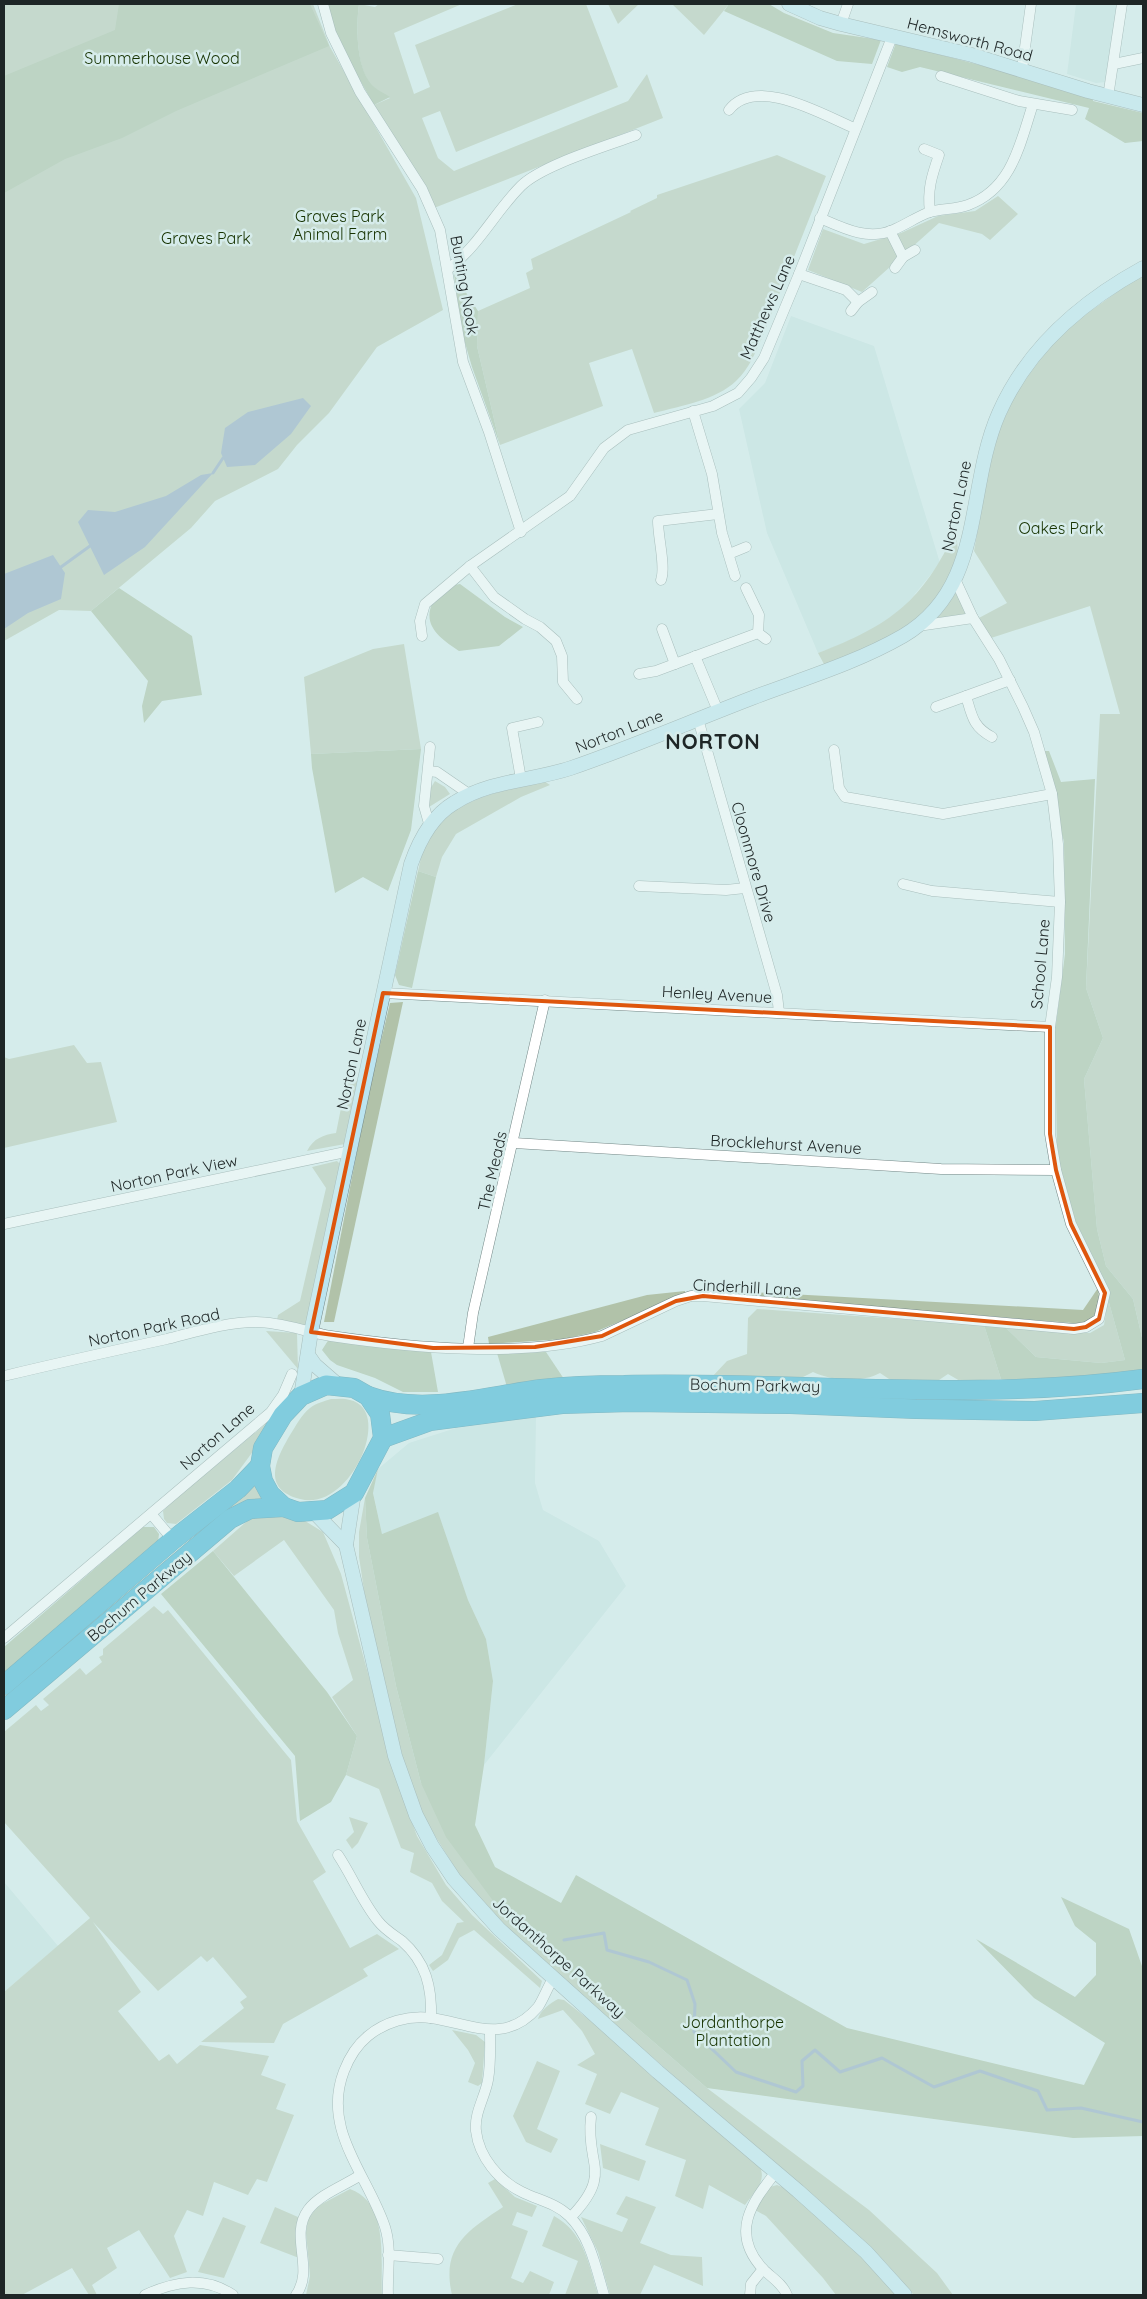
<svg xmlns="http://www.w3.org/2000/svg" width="1147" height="2299" font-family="Quicksand,sans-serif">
	<rect width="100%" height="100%" fill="#d6eceb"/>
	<!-- built -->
	<g fill="#c1dfde">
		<polygon points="1076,4 1118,4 1106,82 1096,83 1067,74"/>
		<polygon points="791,316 874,346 940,563 902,610 861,637 818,653 767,533 739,409 765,383"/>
		<polygon points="536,1417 535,1483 543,1510 599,1541 626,1586 484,1765 493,1681 486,1639 468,1600 438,1513 382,1534 373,1492 378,1469 409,1443 456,1428"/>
		<polygon points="4,1882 58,1946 4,1992"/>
	</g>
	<!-- green -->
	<g fill="#b1c2a9">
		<polygon points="4,4 313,4 330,47 416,198 443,310 377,347 329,413 297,445 278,469 215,501 191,528 91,611 59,610 4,641"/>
		<path d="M359,4l16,3 4,-3h83l-68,29 20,61 16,-7 -15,-42 103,-41h68l32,83 -162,65 -16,-41 -18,7 16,40 16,13 174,-70 19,-27 16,44 -229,90 -60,-103 16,-7c-6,-4 -15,-9 -20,-14 -14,-19 -14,-58 -11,-80z"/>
		<polygon points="608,4 639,4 618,24"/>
		<polygon points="672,4 729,4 704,35"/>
		<path d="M777,155l49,21 -64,162c-7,15 -13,31 -26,43 -20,19 -55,25 -82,32l-22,-64 -43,14 14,43 -103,39 -23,-99 1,-35 52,-23 -4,-15 7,-4 -2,-10 100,-47 -1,-1 27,-13v-3z"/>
		<polygon points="998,196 1018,214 990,240 982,234 939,223 862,292 808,270 823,229 864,244 901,233 938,216 975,211"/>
		<polygon points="1143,276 1143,1342 1133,1299 1106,1266 1097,1229 1084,1079 1103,1038 1086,988 1100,714 1120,714 1090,606 988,639 977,619 1007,603 974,551 993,445 1016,392 1060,333 1131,282"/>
		<path d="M956,530c0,8 3,19 1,26 -16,67 -76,86 -132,110l-7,-13c73,-28 104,-51 138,-123z"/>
		<polygon points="956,593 968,615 937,619"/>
		<polygon points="404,644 421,749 311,754 304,677 373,649"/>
		<polygon points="435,781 445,787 450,794 429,807 430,789"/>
		<path d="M544,781l6,4 -29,12 -65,37 -14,23 -6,20 -18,-6c2,-8 3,-16 6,-23 17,-48 78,-57 120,-67z"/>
		<polygon points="403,1002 334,1322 324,1322 367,1100 390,1003"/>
		<polygon points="74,1045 87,1063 101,1062 117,1122 4,1148 4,1057 9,1059"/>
		<path d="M358,1081l-13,63 -38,7c7,-13 16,-16 29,-18l10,-50z"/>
		<polygon points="337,1161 340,1164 308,1326 277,1320 278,1315 300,1301 326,1188 312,1167"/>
		<path d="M1098,1288c2,10 1,27 -10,33 -4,2 -11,2 -16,2l-320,-26v-5l331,18z"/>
		<polygon points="685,1291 685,1294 595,1332 564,1339 489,1344 488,1337 647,1295"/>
		<polygon points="1108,1299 1125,1360 1101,1363 1036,1357 1006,1328 1090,1333 1104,1325"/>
		<path d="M757,1309l227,16 17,54 -41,2 -12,-7 -9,6 -47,1 -12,-8c-18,10 -48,8 -67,-1l-14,7 -88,-1 16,-17 20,-7 1,-36z"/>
		<polygon points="266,1331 297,1333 298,1369"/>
		<path d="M331,1399c6,0 13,-1 19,1 45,10 0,113 -50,99 -39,-10 -24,-40 -10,-64 6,-9 11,-20 20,-27 6,-5 15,-7 21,-9z"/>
		<polygon points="268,1422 270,1428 232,1480 176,1524 167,1523 164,1519 163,1511 173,1501"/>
		<polygon points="255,1485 264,1501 4,1705 4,1696"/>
		<polygon points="365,1498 367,1538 396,1686 421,1783 619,2012 707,2088 869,2210 937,2273 953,2295 914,2295 885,2262 771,2159 575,1991 488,1913 462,1879 422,1815 402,1755 365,1597 359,1557 359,1532"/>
		<polygon points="254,1515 297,1516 323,1532 341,1574 398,1784 417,1836 446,1885 472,1915 542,1981 540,1988 474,1930 459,1938 448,1960 433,1971 429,1965 442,1955 457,1923 464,1922 442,1901 432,1883 410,1872 414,1853 401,1848 379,1789 346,1775 357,1736 332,1697 353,1680 338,1633 334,1610 284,1540 234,1576 213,1551"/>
		<polygon points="154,1606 163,1614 168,1610 291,1760 297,1821 326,1872 313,1881 350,1948 377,1934 399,1949 363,1969 368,1976 283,2024 274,2043 201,2042 244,2008 240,2002 247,1997 213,1957 207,1962 201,1956 158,1991 93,1922 141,1992 118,2011 159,2061 169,2054 177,2064 200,2045 269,2056 261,2075 286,2084 276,2109 294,2115 267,2182 257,2179 248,2195 214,2182 203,2216 187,2210 174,2236 187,2272 170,2278 139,2230 107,2248 117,2268 92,2285 97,2295 89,2295 72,2268 22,2295 4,2295 4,1992 90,1918 4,1822 4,1732 36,1705 41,1711 49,1705 43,1699 80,1668 86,1675 102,1662 99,1657 103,1655 103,1649"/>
		<polygon points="349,1817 368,1823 358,1843 352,1849 346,1840 354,1832"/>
		<path d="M558,1999l6,1 28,22 168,145c7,15 -7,26 -15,38l-36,-20 -6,24 -28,-13 11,-36 -41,-15 14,-37 -38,-16 -11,22 -25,-10 12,-30 -20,-9 18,-11 -13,-23 -19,-21 -25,9c2,-8 12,-16 20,-20z"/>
		<polygon points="452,2030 476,2035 485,2042 482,2083 478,2086 468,2082 475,2063 468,2050"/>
		<polygon points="537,2061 560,2071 537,2129 558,2139 551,2153 526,2142 513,2116"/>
		<polygon points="600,2144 646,2161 639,2181 603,2168"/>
		<path d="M495,2179l20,18 22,9 -5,11 -15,-5 -5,13 16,6 -17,47 12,5 7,-12 24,11 -5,13h-97c-11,-48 15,-64 51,-88l-15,-24z"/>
		<polygon points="777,2185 787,2189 872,2267 898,2295 836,2295 823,2278 766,2216 755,2210 770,2187"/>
		<path d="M350,2189c40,14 30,73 32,106h-76l4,-19 -4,-43 2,-14 10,-13z"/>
		<polygon points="626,2196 656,2207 640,2243 671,2255 702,2257 703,2286 654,2265 640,2295 610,2295 598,2252 581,2217 622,2232 628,2219 616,2214"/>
		<polygon points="275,2207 298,2217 299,2258 260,2243"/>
		<path d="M554,2216c30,16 35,49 44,79h-33l13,-34 -36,-15z"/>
		<polygon points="223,2217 246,2226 224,2278 198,2272"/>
	</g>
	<!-- forest -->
	<g fill="#9fb594">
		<polygon points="119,4 310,4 329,46 176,111 122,138 65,159 4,193 4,76 115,30"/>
		<path d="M326,4h33c-3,21 -3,62 12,80 4,5 13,9 19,13l-16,8 -40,-71z"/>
		<polygon points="729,4 769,4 784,13 833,33 881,40 872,64 837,61 724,11"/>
		<polygon points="896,43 1006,72 1093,99 1093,101 1143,113 1143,141 1125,143 1085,119 1089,108 920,67 902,72 887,67"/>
		<polygon points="454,274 478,311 477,346 500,445 472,367 461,329"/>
		<path d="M460,584l45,33 18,10 -24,19 -40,5c-16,-11 -37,-24 -27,-47l22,-19z"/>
		<polygon points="119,588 192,636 202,695 162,701 144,723 142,706 148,681 91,611"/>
		<polygon points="421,749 411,830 388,891 363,877 335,893 312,768 311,754"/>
		<polygon points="1041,751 1049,751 1061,782 1095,779 1086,988 1103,1038 1084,1079 1097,1229 1106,1266 1133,1299 1143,1342 1143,1370 1028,1382 1001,1379 984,1325 1006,1328 1036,1357 1101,1363 1125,1360 1108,1299 1074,1222 1057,1154 1055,1032 1065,954 1064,842"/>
		<polygon points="418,871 436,877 412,988 399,985 395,975"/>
		<polygon points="329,1339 431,1352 438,1392 403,1392 375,1378 337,1365 330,1360 322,1350"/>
		<polygon points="546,1352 564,1379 507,1387 497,1353"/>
		<polygon points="378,1469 373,1493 382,1534 438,1512 468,1600 486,1639 493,1681 484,1765 475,1825 495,1867 561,1903 576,1875 847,2028 1084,2085 1105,2043 1034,1998 976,1939 1075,1997 1096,1975 1096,1943 1075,1926 1061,1897 1129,1929 1143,1969 1143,2136 1073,2138 707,2088 619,2012 508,1921 446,1837 421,1783 396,1686 367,1538 365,1498"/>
		<polygon points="143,1527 154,1527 159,1534 158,1542 4,1675 4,1647"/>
		<polygon points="213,1551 327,1692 357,1736 346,1775 331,1802 300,1821 295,1756 161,1594"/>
	</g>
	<!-- water -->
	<g fill="#8199b7">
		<polygon points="303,398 311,406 291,434 255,465 227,467 221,453 225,428 248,412"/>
		<polygon points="213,473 145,547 104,575 78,522 88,510 115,512 166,496 201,475"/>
		<polygon points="53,555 65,573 61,599 28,613 4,629 4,574"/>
	</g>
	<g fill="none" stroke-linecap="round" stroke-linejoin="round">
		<!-- stream -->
		<g stroke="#8199b7" stroke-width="3">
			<polyline points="213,473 223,458"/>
			<polyline points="61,567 90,546"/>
			<polyline points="564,1940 604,1933 607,1950 649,1962 687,1980 695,2004 694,2032 736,2072 796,2092 803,2086 802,2061 815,2050 840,2072 882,2058 934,2087 980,2071 1038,2091 1047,2110 1081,2108 1143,2122"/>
		</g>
		<defs>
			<g id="street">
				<polyline points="323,4 331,33 360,92 422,189 440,230 463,362 489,432 521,532"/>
				<polyline points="841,24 848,4"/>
				<polyline points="1114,64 1143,58"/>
				<polyline points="1022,69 1031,4"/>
				<polyline points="941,76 1019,101 1072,110"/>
				<polyline points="1108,97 1122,4"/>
				<path d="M729,110c27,-35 94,5 125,18"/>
				<path d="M924,149l15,6c-7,20 -12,35 -9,57"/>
				<path d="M820,218c23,10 48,23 73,12 12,-5 22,-12 34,-17 13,-5 28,-3 41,-8 44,-16 52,-61 65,-101"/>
				<polyline points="890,231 903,257"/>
				<polyline points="895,268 903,257 915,250"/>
				<path d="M448,269c30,-22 47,-57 73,-83 21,-21 86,-40 115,-51"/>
				<polyline points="799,274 846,290 858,302"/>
				<polyline points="851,311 858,302 872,292"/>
				<polyline points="693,411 712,474 722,533 735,576"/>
				<polyline points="729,554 746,547"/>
				<polyline points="470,566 494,597 525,619 540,627 556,641 562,656 563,682 577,699"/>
				<path d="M661,580c5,-13 -3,-42 -3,-59l60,-7"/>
				<polyline points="746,588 759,615 758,633"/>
				<polyline points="918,626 973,618"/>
				<polyline points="662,629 675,664"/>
				<polyline points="422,636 420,621 425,604 470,566 570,496 604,448 628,430 713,406 738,393 751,378 764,358 799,274 892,37"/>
				<polyline points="695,656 718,711"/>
				<polyline points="639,674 656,671 758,633 766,639"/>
				<path d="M966,696c6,20 7,31 26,41"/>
				<polyline points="936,707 1010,680"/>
				<polyline points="698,719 777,995 779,1012"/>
				<polyline points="834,750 839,788 845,797 943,814 1052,794"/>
				<polyline points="429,771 437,772 469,794"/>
				<polyline points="521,779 512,728 538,722"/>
				<polyline points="430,827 424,806 430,747"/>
				<polyline points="903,884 932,891 1060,902"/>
				<polyline points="639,886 726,890 745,888"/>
				<polyline points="383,993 1050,1027"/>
				<polyline points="514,1143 941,1169 1056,1170"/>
				<polyline points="4,1224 350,1151"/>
				<polyline points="468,1348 473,1313 545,1000"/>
				<path d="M4,1376c54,-13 108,-25 163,-37 28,-7 59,-17 89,-17 25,0 50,10 75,14 80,12 193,22 271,0l74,-35 15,-5h12l371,33 12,-2 13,-8 6,-26 -34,-69 -15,-54 -6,-36v-107l7,-50 3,-75 -2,-58 -6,-50 -18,-62 -11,-25 -24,-48 -26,-41 -18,-39"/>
				<polyline points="152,1515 173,1540"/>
				<polyline points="4,1638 271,1412 283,1395 292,1374"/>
				<path d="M338,1855c14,21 24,46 40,66 7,9 16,14 24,20 24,21 30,46 29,77"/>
				<path d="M490,2030c0,17 1,33 -2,50 -3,17 -14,33 -12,51 3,26 23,50 46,61 16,8 34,11 47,24 21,20 27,52 35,79"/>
				<path d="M776,2172c-25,31 -46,61 -13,97 9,9 19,14 24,26"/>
				<path d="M571,2217c43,-45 14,-52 20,-100"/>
				<polyline points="388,2255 438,2259"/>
				<path d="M145,2295c30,-14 60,-19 88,0"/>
				<path d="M296,2295c19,-26 -7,-59 12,-85 11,-15 35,-24 51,-34"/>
				<path d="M388,2295c-1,-22 4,-46 -3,-68 -17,-52 -64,-97 -41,-156 5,-13 13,-26 24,-35 17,-14 40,-21 63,-18 38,5 74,28 107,-11 5,-7 10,-21 16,-30"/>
				<polyline points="750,2295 751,2284 763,2269"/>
			</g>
			<g id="secondary">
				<polyline points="789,4 820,18 841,24 972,55 1088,91 1143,105"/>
				<polyline points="308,1355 315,1365 338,1385"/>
				<path d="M301,1396l10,-64 100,-468c8,-23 21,-48 43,-61 36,-23 78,-22 117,-35 61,-21 121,-47 181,-70 50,-19 104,-35 151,-62 83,-49 62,-146 96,-223 29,-66 82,-111 144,-145"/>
				<polyline points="354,1493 346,1545 395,1756 416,1815 432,1846 454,1879 499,1929 658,2072 798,2191 866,2252 905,2295"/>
				<polyline points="314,1512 346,1545"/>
			</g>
			<g id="highway">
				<polygon points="326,1385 354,1388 368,1396 380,1414 383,1438 354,1493 327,1510 298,1512 284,1507 270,1494 263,1481 260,1466 263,1448 283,1415 301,1396"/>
				<path d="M368,1396c54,20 118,0 174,-7 26,-3 55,-4 82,-4 173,-4 347,17 519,-6"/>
				<polyline points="383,1438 430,1421 562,1404 631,1402 790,1404 916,1409 1035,1411 1143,1403"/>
				<polyline points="4,1685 173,1540 238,1489 260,1466"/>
				<polyline points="4,1710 230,1519 250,1509 284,1507"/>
			</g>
		</defs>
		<!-- street casing -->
		<use href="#street" stroke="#738786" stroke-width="11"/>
		<!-- secondary casing -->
		<use href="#secondary" stroke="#738786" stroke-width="15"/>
		<!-- highway casing -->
		<use href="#highway" stroke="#1d7993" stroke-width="20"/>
		<!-- street -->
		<use href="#street" stroke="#fff" stroke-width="10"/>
		<!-- secondary -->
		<use href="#secondary" stroke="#bbe4f0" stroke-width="14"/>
		<!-- highway -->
		<use href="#highway" stroke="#1ca5ce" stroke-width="19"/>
	</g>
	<!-- marked area -->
	<path d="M0 0H1147V2299H0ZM383,993l667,34v107l6,36 15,54 34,69 -6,26 -13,8 -12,2 -371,-33 -27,5 -74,35 -67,11 -102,1 -122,-16z" fill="#d6eceb" fill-opacity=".55" fill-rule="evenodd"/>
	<path fill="none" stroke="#de560d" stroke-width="4" stroke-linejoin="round" d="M383,993l667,34v107l6,36 15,54 34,69 -6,26 -13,8 -12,2 -371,-33 -27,5 -74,35 -67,11 -102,1 -122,-16z"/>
	<g text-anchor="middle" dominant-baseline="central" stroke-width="5" stroke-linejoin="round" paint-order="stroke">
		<!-- street labels -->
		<g font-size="16" fill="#1e2626" stroke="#d6eceb">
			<text transform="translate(970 39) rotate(15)">Hemsworth Road</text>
			<text transform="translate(465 285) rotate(80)">Bunting Nook</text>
			<text transform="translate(767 307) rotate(-66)">Matthews Lane</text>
			<text transform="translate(956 506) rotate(-78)">Norton Lane</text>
			<text transform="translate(619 731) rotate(-21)">Norton Lane</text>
			<text transform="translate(754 862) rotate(74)">Cloonmore Drive</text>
			<text transform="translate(1040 964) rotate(-85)">School Lane</text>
			<text transform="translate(717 994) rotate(3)">Henley Avenue</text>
			<text transform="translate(351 1064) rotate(-78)">Norton Lane</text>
			<text transform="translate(786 1144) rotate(3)">Brocklehurst Avenue</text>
			<text transform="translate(492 1171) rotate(-77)">The Meads</text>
			<text transform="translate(174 1173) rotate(-12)">Norton Park View</text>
			<text transform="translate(747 1287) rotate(3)">Cinderhill Lane</text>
			<text transform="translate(154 1327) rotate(-12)">Norton Park Road</text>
			<text transform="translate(755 1385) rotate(1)">Bochum Parkway</text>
			<text transform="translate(217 1436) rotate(-41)">Norton Lane</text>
			<text transform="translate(139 1596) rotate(-40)">Bochum Parkway</text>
			<text transform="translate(559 1957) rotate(42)">Jordanthorpe Parkway</text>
		</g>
		<!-- park labels -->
		<g font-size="16" fill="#173301" stroke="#d6eceb">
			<text x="162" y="58">Summerhouse Wood</text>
			<text x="340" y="216">Graves Park<tspan x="340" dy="18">Animal Farm</tspan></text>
			<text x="206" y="238">Graves Park</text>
			<text x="1061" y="528">Oakes Park</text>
			<text x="733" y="2022">Jordanthorpe<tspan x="733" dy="18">Plantation</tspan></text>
		</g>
		<!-- district labels -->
		<g font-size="21" font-weight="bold" letter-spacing="1" fill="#1e2626" stroke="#d6eceb">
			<text x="713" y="741">NORTON</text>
		</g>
	</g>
	<!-- border -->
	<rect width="1147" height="2299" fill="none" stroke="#1e2626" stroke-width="10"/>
</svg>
